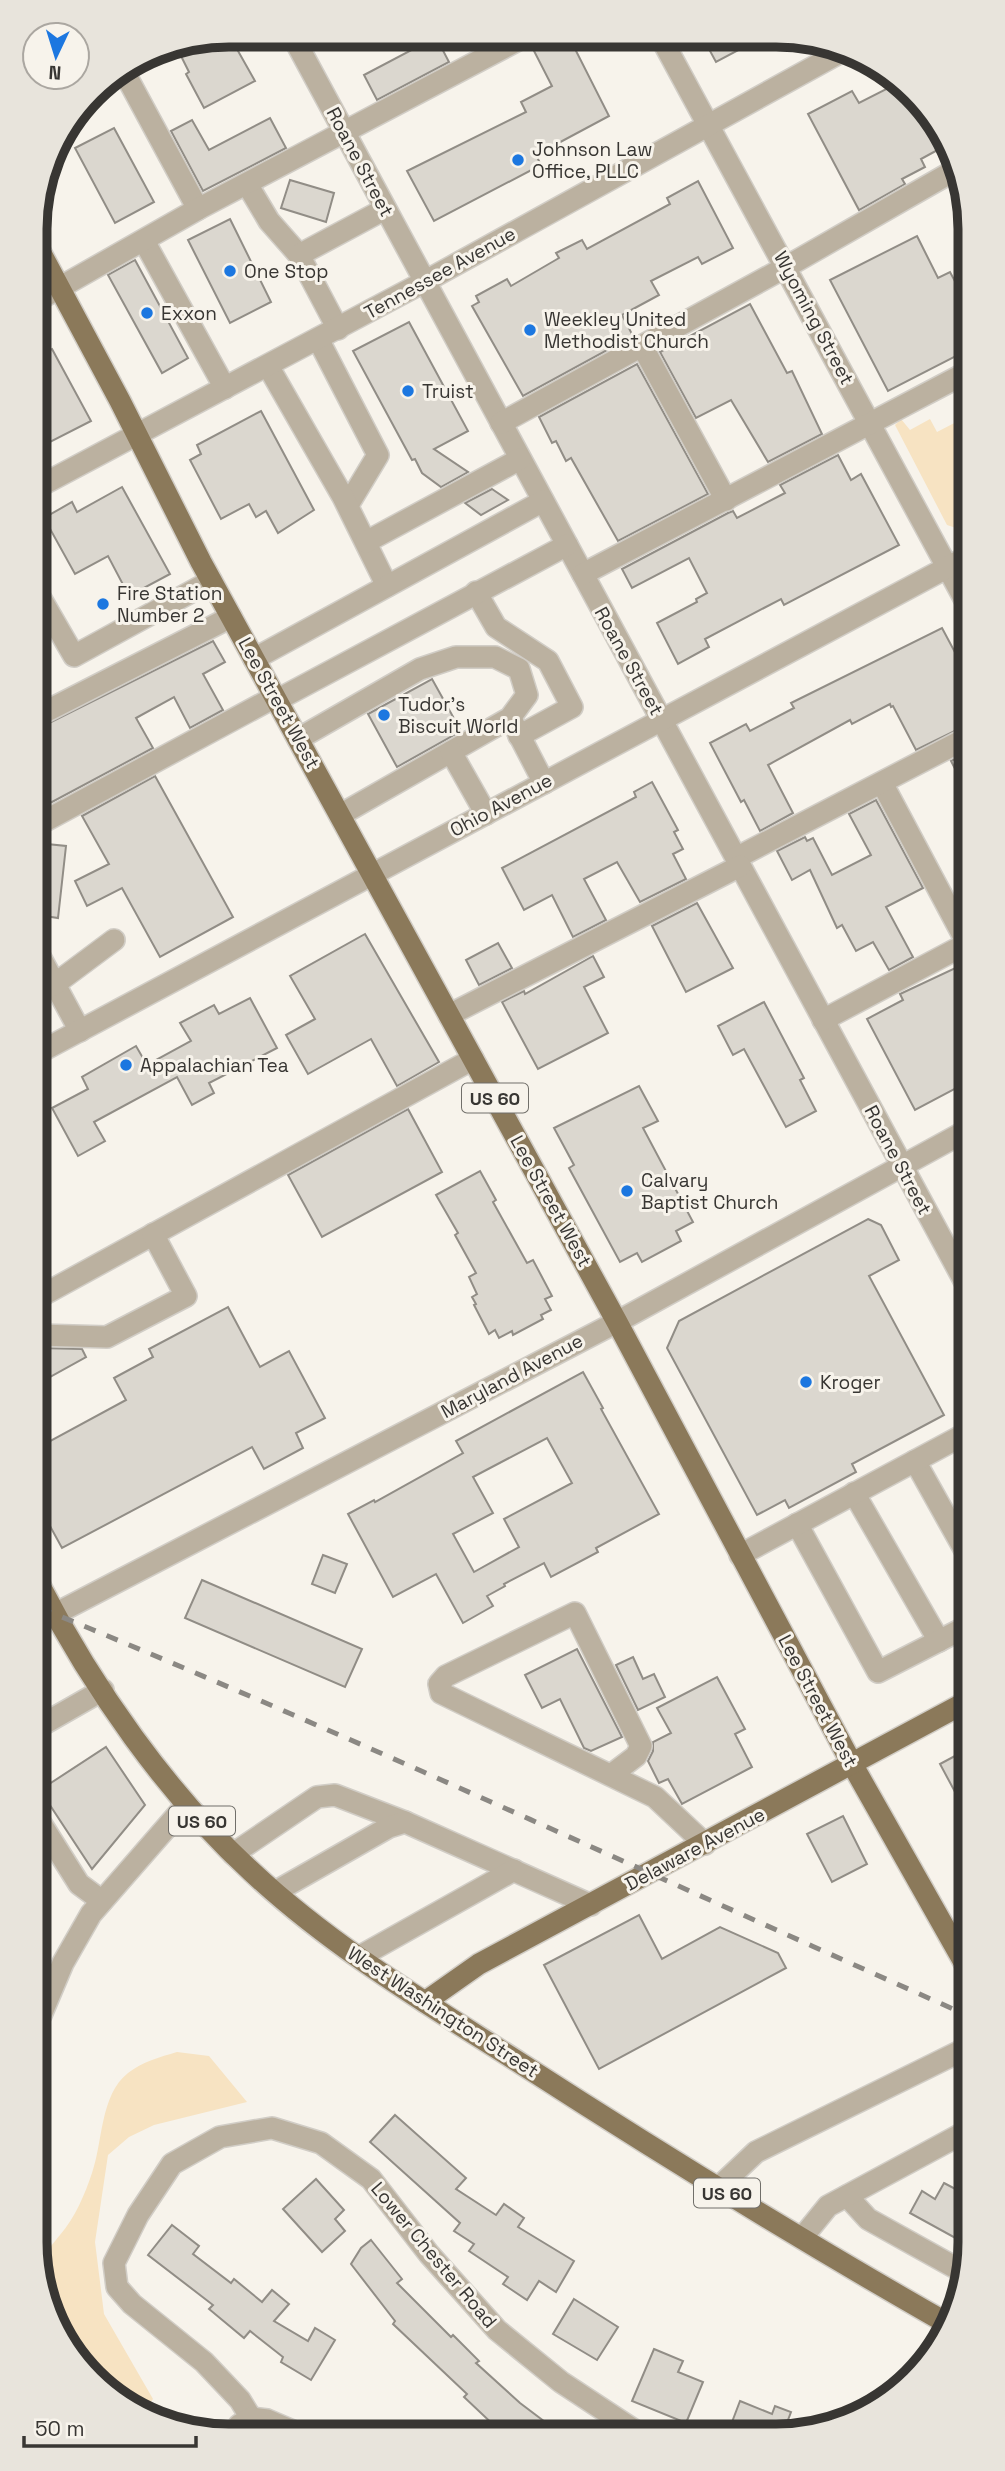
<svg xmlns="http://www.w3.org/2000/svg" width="1005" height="2471" font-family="'Space Grotesk',sans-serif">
	<rect width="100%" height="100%" fill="#f7f3eb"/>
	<!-- green -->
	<g fill="#f7e3c2">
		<polygon points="964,418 965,531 947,525 895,425 901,419 910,430 930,419 937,432"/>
		<path d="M177,2052l32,4 38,46 -93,23 -25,12 -21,18 -13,87 9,72 49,85 -7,9 -54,-29 -50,-87 -1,-38c9,-5 13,-12 19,-19 15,-17 25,-41 32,-62 11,-31 8,-78 36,-100 14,-11 32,-16 49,-21z"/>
	</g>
	<!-- building -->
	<g fill="#dbd7cf" stroke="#918d86" stroke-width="2" fill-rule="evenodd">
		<polygon points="229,35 255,81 204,108 186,74 189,72 176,46"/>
		<polygon points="436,37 449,62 377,100 364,75"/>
		<polygon points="537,37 569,37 609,116 536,155 541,165 434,221 407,171 526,112 521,102 552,86 532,47"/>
		<polygon points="703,38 761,38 716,62"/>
		<polygon points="900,82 904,83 943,147 921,159 925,167 902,179 905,184 859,210 808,114 852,91 859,103"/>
		<polygon points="270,118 286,148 203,191 171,131 192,120 209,150"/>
		<polygon points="114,128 154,202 115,223 75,148"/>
		<polygon points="290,180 334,193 326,222 281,208"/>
		<polygon points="698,181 733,248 702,264 698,257 651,281 659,295 622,315 633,336 523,396 472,306 479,302 476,296 507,279 511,286 559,258 556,253 582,240 587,249 670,204 667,198"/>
		<polygon points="230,219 271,302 230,323 188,240"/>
		<polygon points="917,236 938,278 950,272 964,298 964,352 888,391 830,280"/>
		<polygon points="135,260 188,358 162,373 108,275"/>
		<polygon points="750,304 787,373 792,371 822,434 768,462 731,400 696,418 660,352"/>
		<polygon points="409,322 468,431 434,449 468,472 441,487 422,473 415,459 412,460 353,351"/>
		<polygon points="52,349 91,421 50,442 36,416 36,357"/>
		<polygon points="637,364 708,494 618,541 571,458 566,461 556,441 552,443 539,417"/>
		<polygon points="261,411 314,510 278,533 266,511 256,517 249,504 221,519 190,460 201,454 197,445"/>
		<polygon points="838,455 851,480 861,474 899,545 784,605 781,599 705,639 709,647 678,664 657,623 697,602 696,599 707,593 689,558 632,588 622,569 728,513 733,511 737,518 785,493 780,485"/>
		<polygon points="122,487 170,574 129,596 108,556 75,574 44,518 72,502 77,512"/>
		<polygon points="492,489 508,500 481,515 465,503"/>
		<polygon points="942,628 965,671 965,726 916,750 893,706 891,707 890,704 852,724 850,720 768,765 793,813 760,831 744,800 741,802 710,743 746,724 750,731 794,708 791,703"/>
		<polygon points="213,641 225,662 203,674 223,710 190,728 174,697 136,718 153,748 37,810 37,729"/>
		<polygon points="432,679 461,731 397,767 368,714"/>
		<polygon points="965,754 965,788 951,761"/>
		<polygon points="155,776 233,917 160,957 122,888 87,906 75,881 109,864 82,816"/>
		<polygon points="652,782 678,830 674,832 683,849 673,854 686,879 640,902 617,862 584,879 606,920 573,937 552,895 524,910 502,868 636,797 634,792"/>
		<polygon points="876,800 923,888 886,907 913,957 889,970 873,942 856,951 842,925 837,928 810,870 792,880 777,851 805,837 807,841 813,838 832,875 871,855 849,814"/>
		<polygon points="37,843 66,846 58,918 38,915"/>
		<polygon points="697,903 733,968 686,992 652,926"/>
		<polygon points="365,934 439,1062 397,1086 371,1039 308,1074 286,1035 315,1019 290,976"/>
		<polygon points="498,943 512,968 479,985 466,960"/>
		<polygon points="593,956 604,977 584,987 608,1033 538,1069 502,1002 524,991 525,994"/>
		<polygon points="966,963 966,1083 915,1110 867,1019 903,1000 900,994"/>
		<polygon points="250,998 277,1048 209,1083 214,1093 192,1105 177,1077 94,1122 105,1141 78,1156 52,1108 88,1089 82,1077 136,1046 147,1065 191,1041 180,1023 214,1005 219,1014"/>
		<polygon points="764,1002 804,1078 800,1080 816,1111 786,1127 744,1049 733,1055 718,1026"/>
		<polygon points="639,1086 658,1121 643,1128 693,1222 676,1231 681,1241 642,1262 637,1253 620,1262 569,1168 574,1165 554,1128"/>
		<polygon points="408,1109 442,1172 322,1237 288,1175"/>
		<polygon points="480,1171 496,1200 493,1202 527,1263 533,1260 552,1296 545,1299 551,1310 541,1315 543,1319 513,1335 512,1331 499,1338 495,1330 489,1334 474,1305 476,1304 472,1297 477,1294 469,1277 476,1273 455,1235 458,1233 436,1195"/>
		<polygon points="868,1219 881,1225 899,1260 869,1276 944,1415 852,1464 856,1472 789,1508 785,1500 757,1515 667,1348 679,1321"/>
		<polygon points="228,1307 260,1367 289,1351 325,1418 296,1433 303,1448 264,1469 252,1447 62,1548 39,1506 39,1499 48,1494 39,1477 39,1447 126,1400 114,1378 153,1357 149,1349"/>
		<polygon points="39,1348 82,1349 86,1357 39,1383"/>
		<path d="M583,1372l20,36 -2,1 58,105 -63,34 2,4 -47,25 -7,-14 -40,21 1,2 -18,10 6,10 -30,17 -27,-49 -43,23 -45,-83 26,-14 1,2 88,-49 -7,-12zM547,1438l25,45 -68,36 15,28 -45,25 -21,-38 40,-21 -20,-36z"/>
		<polygon points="323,1555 347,1564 335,1593 312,1584"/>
		<polygon points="202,1580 362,1649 345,1687 185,1618"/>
		<polygon points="577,1649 622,1737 591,1751 584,1748 560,1699 542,1708 525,1675"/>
		<polygon points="633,1657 643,1679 654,1674 665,1697 638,1710 616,1665"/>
		<polygon points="717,1677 745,1729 735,1734 752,1767 682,1804 668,1779 659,1783 648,1761 653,1751 653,1742 671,1733 657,1708"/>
		<polygon points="106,1747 145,1805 92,1869 40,1790"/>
		<polygon points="968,1749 968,1816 940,1764"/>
		<polygon points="843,1816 867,1864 832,1882 807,1834"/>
		<polygon points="639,1915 662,1959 720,1927 778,1953 786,1968 599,2069 544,1965"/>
		<polygon points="395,2115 466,2178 456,2189 496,2215 504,2204 524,2218 518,2227 574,2261 556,2292 539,2281 527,2300 503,2284 508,2277 469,2251 474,2244 454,2231 460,2223 370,2142"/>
		<polygon points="316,2179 344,2210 335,2219 345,2231 322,2252 283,2209"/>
		<polygon points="944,2183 963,2193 961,2197 969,2202 970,2246 910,2213 922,2191 935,2199"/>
		<polygon points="172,2225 199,2246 193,2254 231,2283 234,2279 262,2302 272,2290 289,2304 274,2321 308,2341 315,2328 335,2340 311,2380 281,2362 283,2357 250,2331 244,2338 209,2309 213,2305 148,2255"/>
		<polygon points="371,2240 402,2279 397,2283 451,2337 453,2335 479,2361 476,2363 520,2403 557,2431 500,2431 464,2397 467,2394 393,2324 395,2321 351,2264 361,2248"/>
		<polygon points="574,2299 618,2327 597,2360 553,2334"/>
		<polygon points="654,2349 683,2361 678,2372 703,2382 686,2423 632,2401"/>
		<polygon points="740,2401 772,2414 775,2406 791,2412 788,2420 810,2430 729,2430"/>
	</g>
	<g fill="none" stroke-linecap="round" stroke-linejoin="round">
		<defs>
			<g id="minor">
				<polyline points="292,35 967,1286"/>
				<polyline points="661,38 965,600"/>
				<polyline points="123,70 198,209"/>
				<polyline points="247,184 269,221 299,255 338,329"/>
				<polyline points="144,241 225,388"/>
				<polyline points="299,255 385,209"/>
				<polyline points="36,301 198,209 524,37"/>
				<polyline points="318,339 378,455 348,505"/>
				<polyline points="642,346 726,500"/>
				<polyline points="268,366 343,497 387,586"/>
				<polyline points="501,423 786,267 957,169"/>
				<polyline points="36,488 424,282 841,52"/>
				<polyline points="366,542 520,459"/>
				<polyline points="583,574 964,374"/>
				<polyline points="37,592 74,656 211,581"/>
				<polyline points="476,592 496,627 548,661 572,707 519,736"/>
				<polyline points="254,659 543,501"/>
				<polyline points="277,700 567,545"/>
				<polyline points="37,716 231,617"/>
				<polyline points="513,723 544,783"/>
				<polyline points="298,739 420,669 456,657 495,657 519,669 527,695 510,718 340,815"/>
				<polyline points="451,752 486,814"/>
				<polyline points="882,783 966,941"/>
				<polyline points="43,822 275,697"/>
				<polyline points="736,858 965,739"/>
				<polyline points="38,953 80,1031"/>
				<polyline points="38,993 55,984 114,940"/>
				<polyline points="449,1015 740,866"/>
				<polyline points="823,1020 966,944"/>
				<polyline points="38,1053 965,558"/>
				<polyline points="39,1297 473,1059"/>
				<polyline points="39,1335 107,1337 186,1296 153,1234"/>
				<polyline points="915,1461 968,1556"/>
				<polyline points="854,1493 939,1641"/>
				<polyline points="797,1524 878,1672 968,1626"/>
				<polyline points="740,1555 967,1433"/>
				<polyline points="40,1616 55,1614 617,1322 966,1131"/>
				<polyline points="40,1726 103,1690"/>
				<polyline points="611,1775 636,1756 641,1746 575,1613 446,1676 439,1684 441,1693 655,1797 705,1844"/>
				<polyline points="40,1822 79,1884 102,1901"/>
				<polyline points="233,1854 317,1797 335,1795 405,1822"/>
				<polyline points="275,1892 389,1827 405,1822 591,1905"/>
				<polyline points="359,1957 514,1870"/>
				<polyline points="41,2015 63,1963 91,1914 186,1805"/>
				<polyline points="718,2188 756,2152 969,2047"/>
				<polyline points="847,2196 868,2219 965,2273"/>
				<polyline points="802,2238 828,2206 969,2130"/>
				<polyline points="251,2418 240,2400 204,2362 132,2304 117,2287 114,2263 138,2215 172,2164 220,2137 272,2128 321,2143 371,2179 429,2254 497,2330 561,2382 634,2430"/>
				<polyline points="236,2432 239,2425 251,2418 267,2420 295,2432"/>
			</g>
			<g id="major">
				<polyline points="36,244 120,401 201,562 617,1322 852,1764 969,1971"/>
				<path d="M39,1584c54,104 127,209 213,288 80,75 176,132 268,191 141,91 284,179 430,262"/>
				<polyline points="425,2002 479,1964 968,1701"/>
			</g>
		</defs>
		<!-- minor casing -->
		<use href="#minor" stroke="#d1cdc6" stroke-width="24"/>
		<!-- major casing -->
		<use href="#major" stroke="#d1cdc6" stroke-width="24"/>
		<!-- minor -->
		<use href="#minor" stroke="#bbb1a0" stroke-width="21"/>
		<!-- major -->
		<use href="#major" stroke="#8b795a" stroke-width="21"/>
		<!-- rail -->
		<path stroke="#8b8883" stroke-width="5" stroke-dasharray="12 12" stroke-linecap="butt" d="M40,1608c313,128 620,271 929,408"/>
	</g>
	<!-- markers -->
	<g fill="#1c77e0" stroke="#f7f3eb" stroke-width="2.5">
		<circle cx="518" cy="160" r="7"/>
		<circle cx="230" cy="271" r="7"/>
		<circle cx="147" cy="313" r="7"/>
		<circle cx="530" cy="330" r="7"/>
		<circle cx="408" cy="391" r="7"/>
		<circle cx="103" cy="604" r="7"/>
		<circle cx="384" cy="715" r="7"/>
		<circle cx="126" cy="1065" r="7"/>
		<circle cx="627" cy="1191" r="7"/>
		<circle cx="806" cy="1382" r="7"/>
	</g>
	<g text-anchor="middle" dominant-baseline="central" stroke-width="6" stroke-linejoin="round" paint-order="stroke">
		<!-- shield labels -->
		<g fill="#f7f3eb" stroke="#716f6a" stroke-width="2">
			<rect x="462" y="1083.5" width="66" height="29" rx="5"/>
			<rect x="169" y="1806.5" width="66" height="29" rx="5"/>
			<rect x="694" y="2178.5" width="66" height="29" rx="5"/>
		</g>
		<g font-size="18" font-weight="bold" fill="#383633">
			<text x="495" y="1098">US 60</text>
			<text x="202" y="1821">US 60</text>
			<text x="727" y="2193">US 60</text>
		</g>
		<!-- poi labels -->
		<g font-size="19" fill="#383633" stroke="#f7f3eb" text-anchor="start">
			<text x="532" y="149">Johnson Law<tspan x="532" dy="22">Office, PLLC</tspan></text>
			<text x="244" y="271">One Stop</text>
			<text x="161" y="313">Exxon</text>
			<text x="544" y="319">Weekley United<tspan x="544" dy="22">Methodist Church</tspan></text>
			<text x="422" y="391">Truist</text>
			<text x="117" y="593">Fire Station<tspan x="117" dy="22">Number 2</tspan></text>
			<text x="398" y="704">Tudor's<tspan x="398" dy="22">Biscuit World</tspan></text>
			<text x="140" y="1065">Appalachian Tea</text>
			<text x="641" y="1180">Calvary<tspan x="641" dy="22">Baptist Church</tspan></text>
			<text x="820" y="1382">Kroger</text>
		</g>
		<!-- street labels -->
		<g font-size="19" fill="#383633" stroke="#f7f3eb">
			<text transform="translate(360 162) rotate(62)">Roane Street</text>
			<text transform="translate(440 273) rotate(-29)">Tennessee Avenue</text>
			<text transform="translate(814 318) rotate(62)">Wyoming Street</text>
			<text transform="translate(629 661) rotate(61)">Roane Street</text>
			<text transform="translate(279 703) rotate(61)">Lee Street West</text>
			<text transform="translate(501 805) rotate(-28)">Ohio Avenue</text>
			<text transform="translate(898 1160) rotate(62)">Roane Street</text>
			<text transform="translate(551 1201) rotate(61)">Lee Street West</text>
			<text transform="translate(512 1376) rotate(-28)">Maryland Avenue</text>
			<text transform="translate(818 1701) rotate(62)">Lee Street West</text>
			<text transform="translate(695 1849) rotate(-28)">Delaware Avenue</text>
			<text transform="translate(443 2012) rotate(33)">West Washington Street</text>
			<text transform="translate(434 2255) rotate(50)">Lower Chester Road</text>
		</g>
	</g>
	<!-- crop -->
	<path d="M0 0H1005V2471H0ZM229 47H776A182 182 0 0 1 958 229V2242A182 182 0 0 1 776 2424H229A182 182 0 0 1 47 2242V229A182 182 0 0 1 229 47Z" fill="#e8e4dc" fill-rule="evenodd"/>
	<path fill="none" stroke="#383633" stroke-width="9" d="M229 47H776A182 182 0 0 1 958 229V2242A182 182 0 0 1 776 2424H229A182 182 0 0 1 47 2242V229A182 182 0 0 1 229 47Z"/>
	<!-- north arrow -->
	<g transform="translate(56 56) rotate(184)"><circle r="33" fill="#f7f3eb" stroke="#aba7a1" stroke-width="2"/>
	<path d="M0-5L12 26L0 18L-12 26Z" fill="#1c77e0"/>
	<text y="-10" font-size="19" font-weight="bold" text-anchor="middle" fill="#383633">N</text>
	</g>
	<!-- scale -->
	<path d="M24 2436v10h172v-10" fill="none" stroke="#383633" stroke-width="3.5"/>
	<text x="35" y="2436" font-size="21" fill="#383633" stroke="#f7f3eb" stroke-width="5" paint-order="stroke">50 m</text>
</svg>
